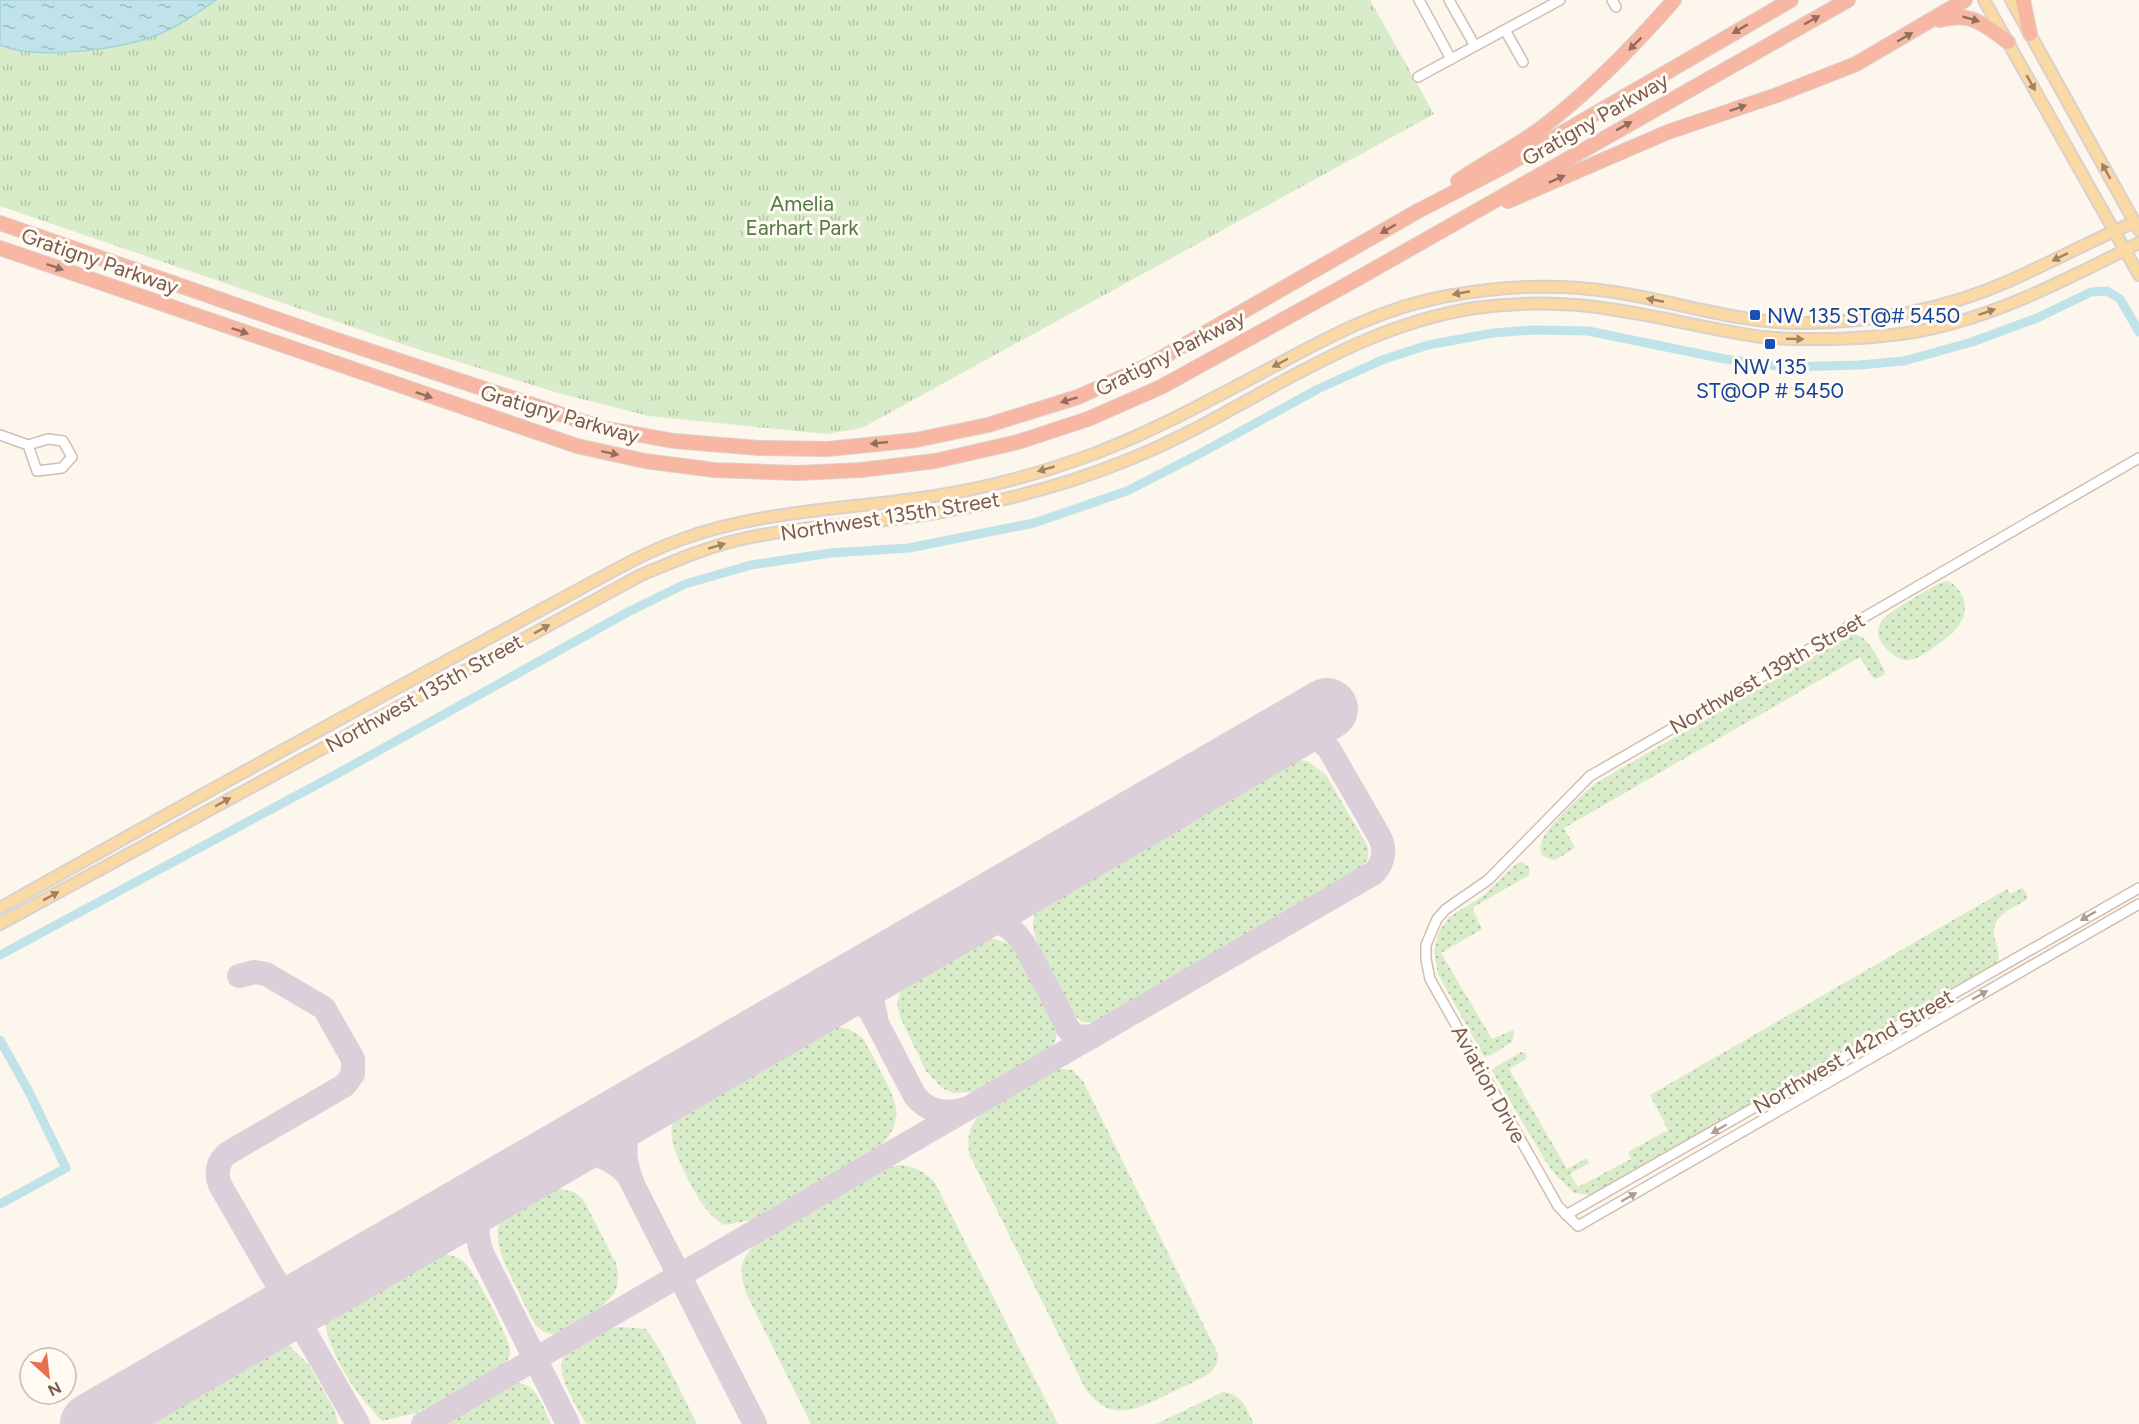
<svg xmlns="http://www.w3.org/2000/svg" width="2139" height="1424" font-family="Figtree,sans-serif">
	<defs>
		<pattern id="grass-dots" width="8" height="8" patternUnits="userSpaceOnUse" patternTransform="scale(1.5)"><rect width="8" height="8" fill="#d8ecc9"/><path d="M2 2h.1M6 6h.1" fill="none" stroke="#b4c2a5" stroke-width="1.8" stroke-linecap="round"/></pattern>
		<pattern id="park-tufts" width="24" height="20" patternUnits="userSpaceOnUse" patternTransform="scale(1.5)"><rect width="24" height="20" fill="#d8ecc9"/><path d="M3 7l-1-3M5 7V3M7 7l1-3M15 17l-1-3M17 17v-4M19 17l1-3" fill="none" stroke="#b4c2a5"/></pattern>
		<pattern id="water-ripples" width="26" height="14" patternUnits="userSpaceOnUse" patternTransform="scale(1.5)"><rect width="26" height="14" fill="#bfe3e8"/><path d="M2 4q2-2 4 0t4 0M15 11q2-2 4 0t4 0" fill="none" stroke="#a0bbbe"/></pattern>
	</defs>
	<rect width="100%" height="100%" fill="#fdf6ec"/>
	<!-- grass -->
	<g fill="url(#grass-dots)">
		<path d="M1947,581c6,2 10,6 13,11 15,25 -8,43 -26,55 -7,5 -16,12 -25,13 -8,1 -15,-4 -20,-9 -28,-26 5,-41 25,-53 11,-6 21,-14 33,-17z"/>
		<path d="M1852,634c16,0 26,25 33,37l-1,4 -8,4 -3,-1 -13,-21 -296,171 11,20 -20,12 -8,-2 -6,-4c-1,-5 -1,-9 1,-14 6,-14 41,-47 54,-57z"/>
		<path d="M1292,758l17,4 17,13 41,70c5,13 -2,21 -13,28l-255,148c-6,1 -12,3 -18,0 -14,-8 -48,-80 -48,-96 0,-13 8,-24 17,-33l227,-130z"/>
		<polygon points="1522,862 1529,867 1529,875 1472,908 1482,929 1441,953 1492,1039 1513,1030 1514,1034 1512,1042 1491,1055 1484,1057 1438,974 1434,950 1439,932 1449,917 1483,896 1516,864"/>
		<path d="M2022,888l5,6v5c-9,7 -22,11 -28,19 -14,18 6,31 -2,45l-407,232 -16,-2 -23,-23 -59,-99 2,-3 27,-16 5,1v6l-17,10 58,100 20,-11 2,5 -19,11 8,13 53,-28 -3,-7 40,-22 -18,-35 357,-206 3,5z"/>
		<path d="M988,937l21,7 11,12 36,72c2,10 -1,17 -9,23l-73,41 -21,1 -11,-5 -16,-17 -26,-54 -3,-14 4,-14 4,-8 11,-11 54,-31z"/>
		<path d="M831,1026c14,1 24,4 33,14 7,14 31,55 32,68 2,15 -5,28 -16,38l-124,73 -32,6c-19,-12 -27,-28 -37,-48 -15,-31 -29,-54 7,-78l123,-71z"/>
		<path d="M1059,1069l13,1 11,11 135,273 -1,10 -7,9c-13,8 -28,14 -42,21 -32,16 -58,30 -83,-6l-116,-234c-1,-12 -1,-23 5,-32 10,-15 68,-47 85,-53z"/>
		<path d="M898,1165c15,1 27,6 37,18l123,241h-247l-65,-131c-8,-25 -6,-33 12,-52l123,-71z"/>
		<path d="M553,1187l21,5 9,7 33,64c2,9 3,18 0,27 -7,15 -49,44 -64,44 -7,0 -12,-5 -17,-9 -7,-13 -14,-28 -21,-42 -14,-29 -31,-61 5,-82 12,-8 20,-13 34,-14z"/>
		<path d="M446,1254c6,2 12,3 17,7 11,9 49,80 47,92 -1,7 -6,11 -11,15l-83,45 -34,8c-30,-32 -50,-61 -59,-105l6,-6 90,-52z"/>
		<path d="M619,1327l27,2 14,21 37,74h-111c-8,-16 -34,-53 -21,-69 5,-6 13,-10 20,-13 11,-7 21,-13 34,-15z"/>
		<polygon points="281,1338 309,1365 335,1411 338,1424 132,1424"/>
		<path d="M516,1383c21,0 27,24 35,41h-110z"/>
		<path d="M1223,1392c19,2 24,17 31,32h-98z"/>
	</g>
	<!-- park -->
	<polygon fill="url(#park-tufts)" points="0,0 1370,0 1434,114 862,428 826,434 649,416 558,393 405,345 0,206"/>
	<!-- water -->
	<path fill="url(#water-ripples)" stroke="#a5d3da" stroke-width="1.5" d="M0,0h216c-17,12 -33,24 -52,32 -35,17 -128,29 -164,13z"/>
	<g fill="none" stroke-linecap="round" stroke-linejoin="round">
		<!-- canal -->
		<g stroke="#bfe3e8" stroke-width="9">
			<polyline points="0,955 344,770 628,612 685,584 751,565 831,553 909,548 1034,523 1127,491 1203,452 1318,389 1382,360 1428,345 1493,333 1533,330 1588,331 1725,359 1787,367 1859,365 1904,361 1972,342 2037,318 2091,292 2107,291 2120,299 2139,332"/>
			<polyline points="0,1040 28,1090 66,1168 0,1204"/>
		</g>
		<!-- taxiway -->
		<g stroke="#dbcfda" stroke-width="24">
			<path d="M965,919c45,-6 58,20 75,55 10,18 19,36 28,55l8,7 16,1"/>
			<path d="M239,976l16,-4 11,2 58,34 29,51v15l-8,11 -117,68c-10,8 -13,19 -8,32l138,239"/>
			<path d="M822,1001c19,-6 34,-4 48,9l45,86c13,16 31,19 50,13"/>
			<path d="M876,1017c-8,-25 -1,-40 17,-57"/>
			<path d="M543,1163c34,-14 59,-15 85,12l127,249"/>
			<path d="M632,1181c-15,-36 -4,-59 24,-84"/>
			<path d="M497,1190c-20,17 -23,36 -16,61l87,173"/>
			<polyline points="100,1424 107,1415"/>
			<path d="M423,1424l951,-551c11,-12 12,-25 4,-39l-49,-85 -9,-9 -24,-13"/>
		</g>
		<!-- runway -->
		<polyline stroke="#dbcfda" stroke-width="62" points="91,1424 1327,709"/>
		<defs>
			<g id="minor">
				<polyline points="1419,0 1451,59"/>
				<polyline points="1449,0 1475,46"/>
				<polyline points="1612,0 1616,7"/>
				<polyline points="1505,30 1523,62"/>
				<polyline points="1418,77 1560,0"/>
				<polyline points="0,435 28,445 48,439 63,441 72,457 62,468 37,471 28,445"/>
				<polyline points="2139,458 1590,776 1488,880 1446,909 1437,919 1426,945 1426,959 1430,979 1558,1206 1578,1226 2139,904"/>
				<polyline points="1566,1215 2139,888"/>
			</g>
			<g id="major">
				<polyline points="1984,0 2139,275"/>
				<polyline points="2011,0 2139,230"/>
				<path d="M0,908c151,-85 302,-169 454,-251 41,-22 82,-44 122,-66 34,-18 67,-38 104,-51 72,-27 150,-30 226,-40 65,-8 129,-24 190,-47 65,-25 125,-59 186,-91 52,-28 102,-54 160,-65 56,-11 115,-14 172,-5 60,9 121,30 182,31 73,0 146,-12 213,-42 43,-19 83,-41 126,-59"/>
				<path d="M0,924l641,-349c32,-13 63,-27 97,-35 56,-13 114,-15 171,-23 55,-7 109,-20 161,-36 40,-13 80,-29 117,-48 93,-48 182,-109 288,-125 45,-6 95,-6 141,2 47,7 93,19 139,26 27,4 53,3 79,3 29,-1 58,-3 86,-8 78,-15 149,-53 219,-88"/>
			</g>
			<g id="highway">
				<polyline points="2023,0 2030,34"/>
				<path d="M1939,20c32,-9 44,4 69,22"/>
				<path d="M1458,181c28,-20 59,-34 86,-55 48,-37 90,-80 130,-126"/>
				<polyline points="1508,201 1668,132 1777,95 1856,64 1965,0"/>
				<polyline points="0,223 334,339 602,428 674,441 759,448 828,449 916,440 988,425 1078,397 1151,364 1418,211 1505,166 1791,0"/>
				<polyline points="0,248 577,446 645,461 714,470 798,473 861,470 935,461 1018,442 1088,419 1161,387 1355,280 1848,0"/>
			</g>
		</defs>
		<!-- minor casing -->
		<use href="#minor" stroke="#d1beb0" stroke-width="12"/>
		<!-- major casing -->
		<use href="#major" stroke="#dad1cd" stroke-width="14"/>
		<!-- highway casing -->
		<use href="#highway" stroke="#dad1cd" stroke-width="16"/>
		<!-- minor -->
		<use href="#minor" stroke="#fff" stroke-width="9"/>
		<!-- major -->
		<use href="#major" stroke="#fbd9a5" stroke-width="10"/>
		<!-- highway -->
		<use href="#highway" stroke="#f7b7a3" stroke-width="14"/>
	</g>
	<!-- one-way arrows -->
	<defs><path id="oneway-solid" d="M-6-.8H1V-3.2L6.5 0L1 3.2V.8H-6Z" transform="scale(1.5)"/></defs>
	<g fill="#936e5e">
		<use href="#oneway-solid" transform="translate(1971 19) rotate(16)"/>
		<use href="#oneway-solid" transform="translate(1812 20) rotate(-29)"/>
		<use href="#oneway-solid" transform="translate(1740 29) rotate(149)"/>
		<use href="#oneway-solid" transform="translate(1905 37) rotate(-30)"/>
		<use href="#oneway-solid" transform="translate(1635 44) rotate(135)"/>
		<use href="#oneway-solid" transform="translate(1738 108) rotate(-19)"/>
		<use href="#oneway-solid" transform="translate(1624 126) rotate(-29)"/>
		<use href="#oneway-solid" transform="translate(1557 179) rotate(-24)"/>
		<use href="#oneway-solid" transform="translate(1388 229) rotate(150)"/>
		<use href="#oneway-solid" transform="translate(55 267) rotate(19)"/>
		<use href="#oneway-solid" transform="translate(240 331) rotate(19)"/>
		<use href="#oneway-solid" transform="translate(424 395) rotate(19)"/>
		<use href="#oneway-solid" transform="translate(1069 400) rotate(163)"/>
		<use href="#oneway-solid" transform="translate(879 443) rotate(174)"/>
		<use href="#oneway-solid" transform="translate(610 453) rotate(12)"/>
	</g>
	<g fill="#a18267">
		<use href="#oneway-solid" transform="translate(2031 83) rotate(61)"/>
		<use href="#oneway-solid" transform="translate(2106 171) rotate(-119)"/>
		<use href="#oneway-solid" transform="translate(2060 257) rotate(154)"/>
		<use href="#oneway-solid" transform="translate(1461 293) rotate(170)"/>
		<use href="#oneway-solid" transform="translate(1655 300) rotate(-169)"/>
		<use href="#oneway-solid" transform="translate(1987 312) rotate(-19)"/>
		<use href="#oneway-solid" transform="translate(1795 339) rotate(2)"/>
		<use href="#oneway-solid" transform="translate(1280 363) rotate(152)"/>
		<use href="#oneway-solid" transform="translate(1046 469) rotate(164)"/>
		<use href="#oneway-solid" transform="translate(717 546) rotate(-16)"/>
		<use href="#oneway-solid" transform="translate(542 629) rotate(-29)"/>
		<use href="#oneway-solid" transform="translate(223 802) rotate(-29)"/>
		<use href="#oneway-solid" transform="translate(51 896) rotate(-29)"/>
	</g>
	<g fill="#af9d94">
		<use href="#oneway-solid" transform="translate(2088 916) rotate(150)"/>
		<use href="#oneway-solid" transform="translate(1980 995) rotate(-30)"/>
		<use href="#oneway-solid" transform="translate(1719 1129) rotate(150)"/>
		<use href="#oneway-solid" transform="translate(1629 1197) rotate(-30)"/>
	</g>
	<!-- markers -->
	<g fill="#1a4fb4" stroke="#fffaf3" stroke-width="2">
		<rect x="1749" y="309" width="12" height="12" rx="3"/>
		<rect x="1764" y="338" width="12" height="12" rx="3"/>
	</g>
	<g text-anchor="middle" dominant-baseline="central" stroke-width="6" stroke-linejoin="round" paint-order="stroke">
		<!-- street labels -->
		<g font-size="21" fill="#7a5c4d" stroke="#fffaf3">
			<text transform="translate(1595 119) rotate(-30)">Gratigny Parkway</text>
			<text transform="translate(100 261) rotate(19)">Gratigny Parkway</text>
			<text transform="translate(1170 353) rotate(-27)">Gratigny Parkway</text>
			<text transform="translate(560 414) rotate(16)">Gratigny Parkway</text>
			<text transform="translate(890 516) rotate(-9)">Northwest 135th Street</text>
			<text transform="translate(1767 673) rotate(-30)">Northwest 139th Street</text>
			<text transform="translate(424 693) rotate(-29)">Northwest 135th Street</text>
			<text transform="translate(1853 1051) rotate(-30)">Northwest 142nd Street</text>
			<text transform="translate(1489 1084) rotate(61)">Aviation Drive</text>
		</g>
		<!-- park labels -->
		<g font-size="21" fill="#537a41" stroke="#fffaf3">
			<text x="802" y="203">Amelia<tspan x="802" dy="24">Earhart Park</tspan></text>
		</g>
		<!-- transit labels -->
		<g font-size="21" fill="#164399" stroke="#fffaf3" text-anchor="start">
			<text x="1767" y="315">NW 135 ST@# 5450</text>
			<text x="1770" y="366" text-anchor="middle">NW 135<tspan x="1770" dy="24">ST@OP # 5450</tspan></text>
		</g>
	</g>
	<!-- north arrow -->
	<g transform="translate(48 1376) rotate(153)"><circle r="28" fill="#fffaf3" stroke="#cabbb1" stroke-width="1.5"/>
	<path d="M0-4.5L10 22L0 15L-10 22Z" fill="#e76f51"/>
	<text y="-9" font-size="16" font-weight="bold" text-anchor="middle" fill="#7a5c4d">N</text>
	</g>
</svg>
